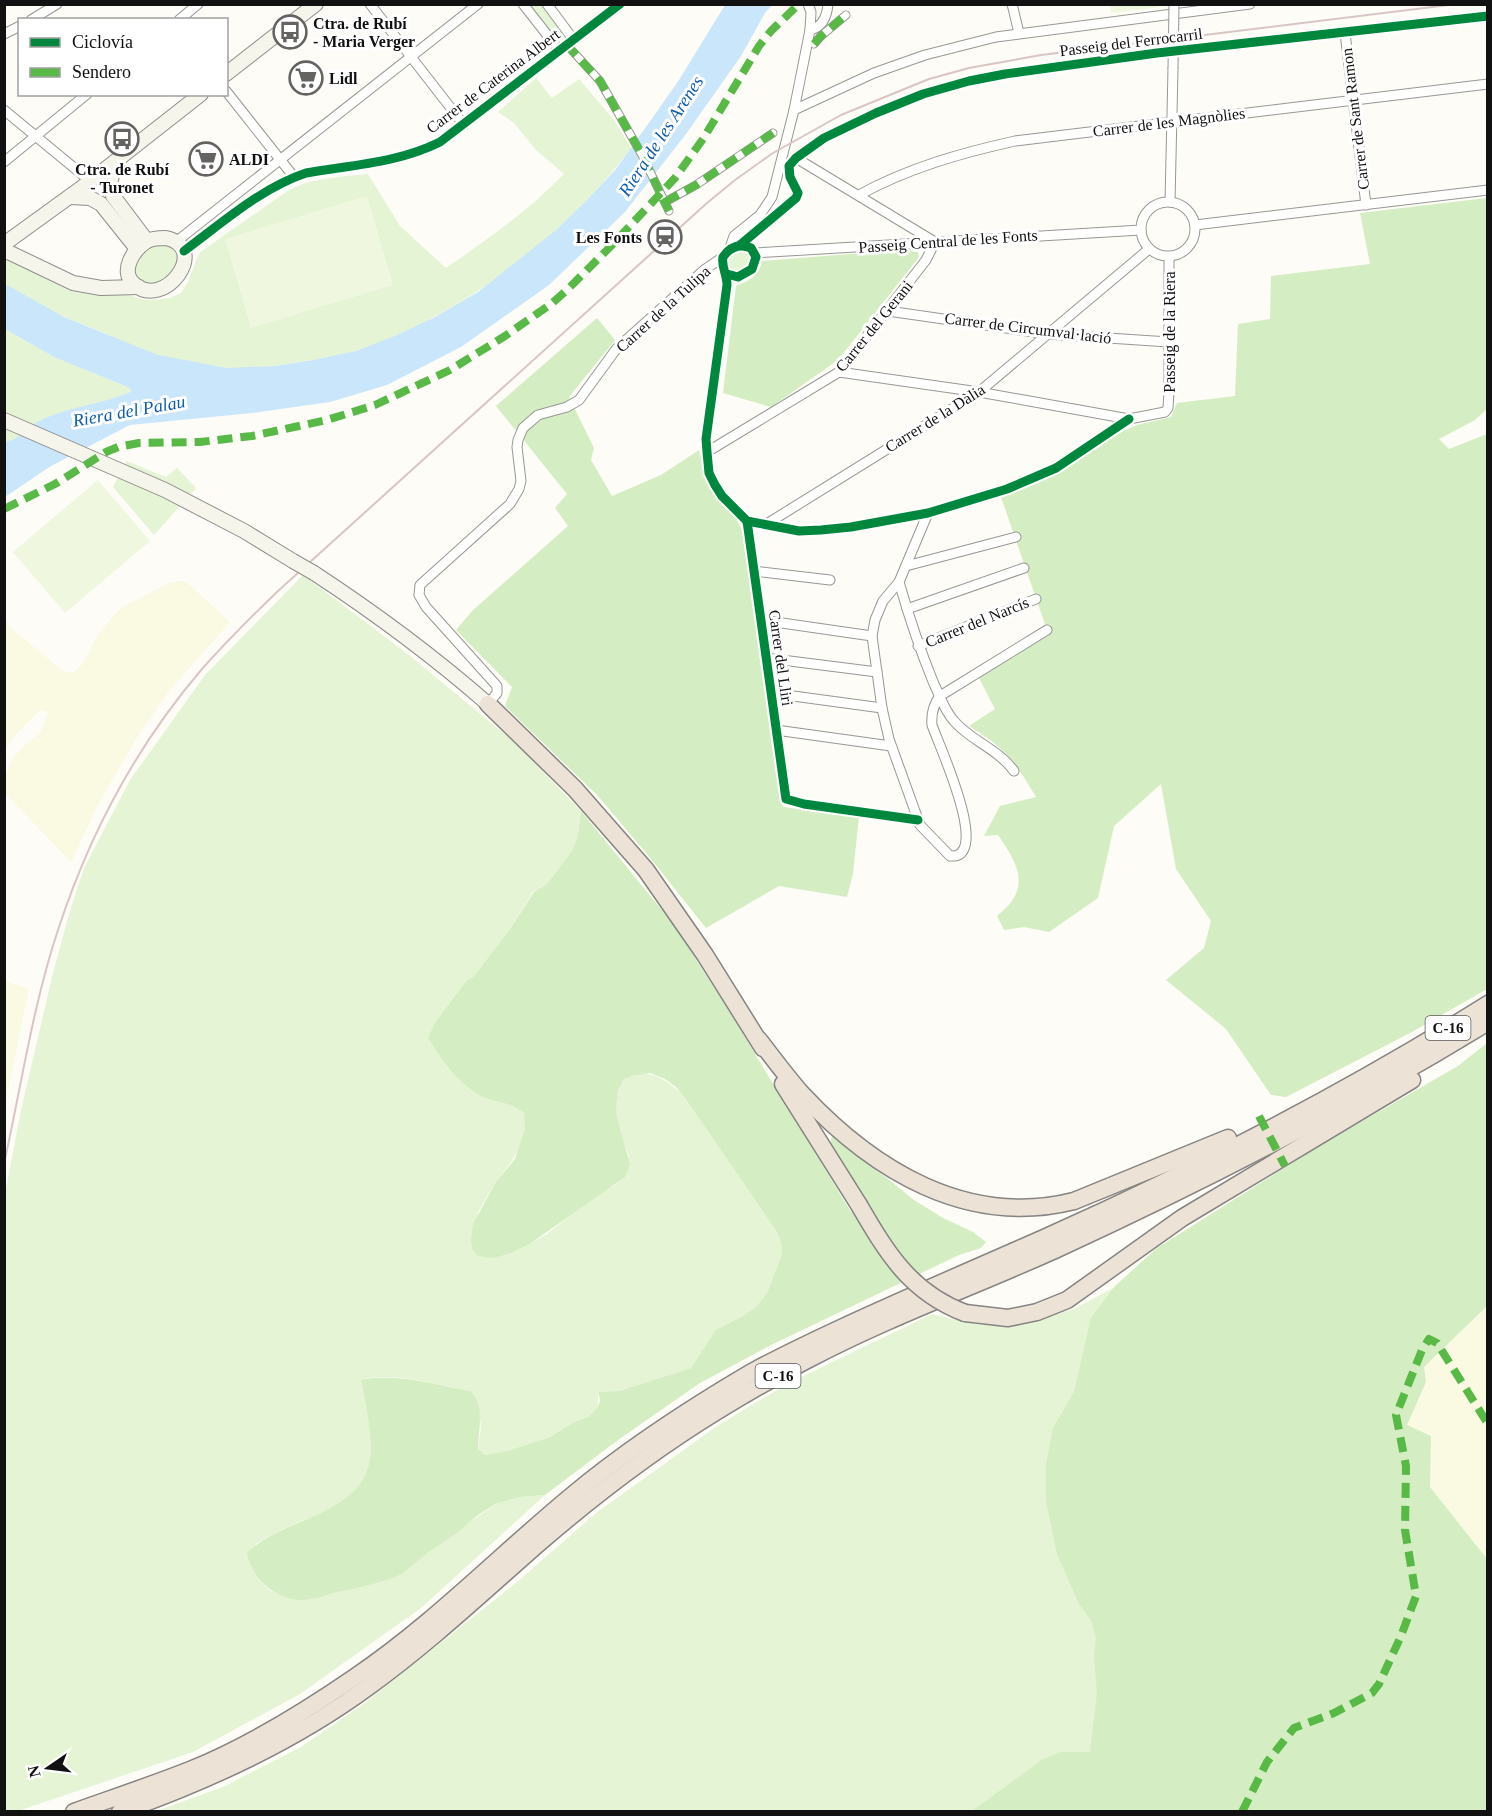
<svg xmlns="http://www.w3.org/2000/svg" width="1492" height="1816" font-family="Georgia,serif">
	<rect width="100%" height="100%" fill="#fdfcf7"/>
	<!-- farmland -->
	<g fill="#fafae2">
		<polygon points="179,581 185,581 230,622 169,691 136,739 100,801 71,862 5,793 5,776 12,759 24,746 40,733 48,713 43,710 38,712 20,730 5,749 5,619 11,628 63,671 73,673 81,666 88,655 98,634 121,608 168,583"/>
		<polygon points="5,981 29,989 5,1104 4,981"/>
		<polygon points="1487,1306 1487,1397 1483,1400 1488,1413 1487,1559 1430,1487 1431,1436 1406,1425 1426,1382 1424,1367"/>
	</g>
	<!-- green -->
	<g fill="#e5f4d5">
		<polygon points="527,5 542,5 567,37 558,44"/>
		<path d="M536,78l16,20 27,-19 35,41 17,28c-65,87 -169,168 -273,202 -18,6 -39,9 -58,12 -23,4 -48,7 -72,6 -16,-1 -57,-8 -71,-13 -19,-7 -37,-15 -55,-23 -33,-13 -69,-27 -97,-48v-25l65,32 31,5 26,-2 13,5 11,1 19,-2 11,-5 7,-11 11,-29 90,-63c23,-12 52,-13 79,-16l32,52 46,42c42,-29 83,-58 118,-94l-28,-24 -22,-27 -16,-11z"/>
		<path d="M157,243l16,2 7,10 -8,20c-14,8 -23,14 -37,1 -4,-16 9,-26 22,-33z"/>
		<polygon points="740,250 748,251 751,258 749,266 737,272 729,271 728,259 734,252"/>
		<polygon points="5,329 54,357 130,388 131,393 42,419 14,440 5,442"/>
		<polygon points="126,461 166,477 177,468 196,488 154,535 113,487"/>
		<path d="M303,575l106,80 104,86 68,70 -3,24 -6,16 -25,33 -14,8 -25,40 -35,45 -7,4 -32,43 -6,14c13,23 32,49 57,60 14,5 27,5 39,15 6,29 -12,47 -27,68 -8,11 -13,22 -20,33l54,29 16,-9 40,-32 32,-20 10,-25c-5,-16 -14,-34 -13,-50 2,-50 47,-36 69,-9l92,134 5,14v8l-15,39 -11,14 -13,9 -27,15 -25,37 -72,23 -21,1v15l-10,10 -14,5 -24,15 -43,14 -22,4 -7,-6 3,-22 -3,-24 -8,-12c-34,-6 -75,-20 -109,-11 5,25 13,53 10,79 -6,43 -53,55 -86,69 -11,5 -20,11 -29,16l6,39 7,7 18,8 16,2 9,-1 81,-21 102,-74 25,-7 25,-2 -124,113 -121,86 -107,58 -175,59 -13,1v-618l16,-84 32,-137 16,-59 15,-46 46,-88 75,-105z"/>
		<polygon points="1132,1278 1102,1628 1095,1756 983,1811 154,1812 225,1786 301,1747 362,1705 516,1583 596,1513 720,1424 789,1383 932,1314 975,1324 1013,1327 1074,1309"/>
	</g>
	<!-- forest -->
	<g fill="#d4edc2">
		<path d="M1487,198v211l-12,11 -36,19 10,10 38,-15v555l-75,43 -126,65 -15,-2 -45,-66 -60,-49 38,-32 7,-27 -35,-52 -15,-85 -47,42 -16,72 -49,34 -25,-5 -20,3 -7,-14c35,-28 22,-50 1,-81l-14,1 16,-30 36,-9c-21,-35 -30,-49 -67,-71l26,-17 -17,-33 71,-40 -48,-139 37,-14 23,-12 62,-40 14,-6 34,-8 6,-14 58,-7 3,-72 32,-5 1,-43 99,-12 -10,-51z"/>
		<path d="M913,249l5,3 1,5 -81,103 -67,47 -48,-14 13,-107c13,-5 23,-10 26,-25z"/>
		<path d="M597,318l18,22 -46,57 25,51 -3,12 21,36 49,-21 38,-25c3,15 5,29 14,41 10,14 22,23 29,39l38,273 4,4 75,10 -6,56 -6,24 -68,-11 -73,42 -59,-74 -50,-59 -92,-89 7,-19 -56,-57 16,-19 96,-85 -13,-18 12,-14 -71,-88z"/>
		<path d="M581,811l93,114 58,91 119,196h9l-29,-69 1,-9 7,2 34,31 41,33 29,18 30,14 13,10 -5,6 -22,7 -190,91 -69,37 -82,57 -73,55 -25,2 -25,7 -17,11 -21,18 -28,19 -26,21 -10,5c-19,6 -39,11 -59,15 -10,3 -21,7 -31,7 -28,0 -51,-21 -56,-47 17,-16 36,-24 56,-32 82,-33 73,-64 58,-141 34,-8 75,5 109,11 16,14 8,40 8,58l7,6 22,-4 43,-14 24,-15 14,-5 10,-10 2,-7 -2,-8 21,-1 72,-23 25,-38 27,-14 13,-9 11,-14 15,-39v-8l-5,-14 -92,-134 -9,-11 -11,-8 -15,-6 -19,3 -7,4 -6,11 -2,17 1,10 13,46 -5,13 -94,66 -20,10 -17,5 -16,-2 -5,-6 -2,-9 2,-17 23,-42 19,-23 10,-30 -1,-16c-12,-10 -25,-10 -39,-15 -25,-11 -44,-38 -57,-60l6,-14 32,-43 7,-4 35,-45 26,-40 13,-8 25,-33 6,-16z"/>
		<polygon points="1487,1043 1487,1306 1424,1367 1426,1382 1407,1425 1431,1436 1430,1487 1487,1559 1487,1811 972,1811 1043,1759 1061,1752 1090,1752 1097,1693 1094,1656 1096,1638 1091,1620 1079,1604 1057,1554 1046,1501 1046,1464 1053,1428 1074,1392 1091,1318 1115,1286 1157,1248 1316,1148 1458,1066"/>
	</g>
	<!-- pitch -->
	<g fill="#eff8df">
		<polygon points="1110,5 1110,4 1161,5 1161,7 1111,13"/>
		<polygon points="367,196 393,285 251,328 225,239"/>
		<polygon points="98,480 150,541 65,613 13,552"/>
	</g>
	<!-- water -->
	<path fill="#cae6fa" d="M725,5h47l-7,8 -24,43 -55,78 -61,78 -76,73 -88,62 -74,38 -57,17 -78,11 -122,12 -79,41 -46,31v-55c16,-3 25,-18 40,-24 27,-11 58,-15 86,-26l-1,-4 -76,-31 -49,-28v-45l59,33 94,38 69,13 48,-2 38,-6 43,-9 41,-16 38,-18 43,-25 78,-62 30,-29 29,-31 36,-50 28,-40z"/>
	<g fill="none" stroke-linecap="round" stroke-linejoin="round">
		<defs>
			<g id="pedestrian">
				<polyline points="566,44 600,81 642,155 669,211"/>
				<polyline points="814,44 821,36 846,15"/>
				<polyline points="665,202 696,185 773,133"/>
			</g>
			<g id="minor">
				<polyline points="370,4 464,125"/>
				<polyline points="523,4 559,50"/>
				<polyline points="547,4 573,39"/>
				<polyline points="1012,4 1019,33"/>
				<polyline points="31,20 57,4"/>
				<polyline points="179,20 198,4"/>
				<path d="M810,30c13,-3 17,-14 18,-26"/>
				<polyline points="1345,33 1366,205"/>
				<polyline points="4,34 20,26"/>
				<polyline points="226,91 294,177"/>
				<polyline points="4,110 84,176"/>
				<polyline points="794,110 874,73 925,55 996,37 1250,4"/>
				<polyline points="4,162 87,94"/>
				<path d="M859,195c49,-27 102,-42 156,-54l473,-57"/>
				<circle cx="1168" cy="229" r="27"/>
				<polyline points="1170,202 1173,69"/>
				<polyline points="1195,225 1488,190"/>
				<polyline points="177,241 478,4"/>
				<polyline points="740,245 796,198 798,193 790,177 789,166 796,158 824,138 876,113 923,94 969,81 1005,74 1157,53 1488,16"/>
				<path d="M184,251c38,-28 77,-63 122,-78 46,-8 92,-10 134,-31l180,-138"/>
				<polyline points="729,251 734,236 760,215 772,197 794,110 810,30 811,12 808,4"/>
				<polyline points="755,253 1141,230"/>
				<path d="M727,274l11,3 14,-8 4,-12 -5,-9c-12,-5 -21,-1 -28,9 -2,10 4,17 4,28l-21,154 1,13 2,21 6,12 7,11 25,25 52,10 22,-1 30,-3 77,-14 79,-24 49,-21 73,-49"/>
				<polyline points="888,311 1047,334 1169,342"/>
				<polyline points="839,372 979,392 1129,419 1165,412 1168,408 1169,392 1169,257"/>
				<polyline points="707,452 839,372 926,260 935,242 796,158"/>
				<path d="M928,513l-29,69 -16,19 -8,19 -3,16 10,72 7,31 31,86 30,31c43,4 -13,-115 -18,-131 -1,-11 1,-20 8,-29l107,-66"/>
				<polyline points="747,521 786,799 804,804 918,820"/>
				<polyline points="765,525 979,392 1149,249"/>
				<polyline points="906,566 1016,537"/>
				<polyline points="754,571 830,580"/>
				<path d="M899,582c10,35 21,68 35,102 6,12 10,26 20,37 17,20 43,27 60,50"/>
				<polyline points="907,609 1024,568"/>
				<polyline points="761,620 872,636"/>
				<polyline points="918,646 1036,599"/>
				<polyline points="766,658 877,672"/>
				<polyline points="771,693 882,708"/>
				<polyline points="488,704 497,693 497,686 426,607 419,595 420,585 510,504 519,489 521,481 517,447 518,440 523,428 538,415 567,407 579,400 617,348 704,270 723,257"/>
				<polyline points="776,730 891,746"/>
			</g>
			<g id="secondary">
				<polyline points="226,74 316,4"/>
				<polyline points="116,162 110,183 113,196 147,241"/>
				<polyline points="70,197 90,198 101,204 137,249"/>
				<path d="M166,238c45,10 -2,73 -32,46 -15,-13 0,-35 13,-43 6,-3 12,-3 19,-3z"/>
				<polyline points="4,244 80,189 201,94"/>
				<polyline points="4,250 73,283 101,288 139,287"/>
				<polyline points="4,420 165,490 244,531 293,561"/>
				<path d="M314,573c61,40 119,83 174,131"/>
			</g>
			<g id="motorway">
				<polyline points="488,704 575,789 646,870 705,955 763,1048"/>
				<path d="M759,1040c14,18 28,37 43,54 71,76 165,134 272,107l154,-63"/>
				<polyline points="783,1084 859,1205"/>
				<polyline points="965,1313 1008,1318 1037,1312 1067,1300 1182,1218 1412,1080"/>
				<path d="M74,1812c39,-14 78,-27 116,-42 58,-23 114,-58 165,-93 76,-51 144,-121 214,-179 57,-48 120,-89 183,-126 29,-16 59,-30 89,-44 67,-31 135,-60 203,-90 152,-68 302,-145 444,-234"/>
				<path d="M120,1812c88,-31 173,-70 248,-125 61,-44 115,-95 171,-144 57,-49 116,-94 180,-133 29,-18 59,-35 90,-51 80,-42 166,-73 248,-110 148,-68 292,-142 431,-227"/>
			</g>
		</defs>
		<!-- pedestrian casing -->
		<use href="#pedestrian" stroke="#979795" stroke-width="9"/>
		<!-- minor casing -->
		<use href="#minor" stroke="#979795" stroke-width="11"/>
		<!-- secondary casing -->
		<use href="#secondary" stroke="#8e8d8b" stroke-width="16"/>
		<!-- motorway casing -->
		<use href="#motorway" stroke="#858482" stroke-width="19"/>
		<!-- pedestrian -->
		<use href="#pedestrian" stroke="#fffffe" stroke-width="7"/>
		<!-- minor -->
		<use href="#minor" stroke="#fffffe" stroke-width="9"/>
		<!-- secondary -->
		<use href="#secondary" stroke="#f6f5eb" stroke-width="14"/>
		<!-- motorway -->
		<use href="#motorway" stroke="#ece2d6" stroke-width="16"/>
		<!-- rail -->
		<path stroke="#dac5c4" stroke-width="2" d="M4,1164c17,-77 29,-159 54,-234 31,-95 79,-185 144,-261 24,-27 50,-53 76,-78l429,-388 28,-23 38,-27 68,-38 88,-36 40,-11 72,-13 416,-51"/>
		<defs>
			<polyline id="minor-bridge" points="1173,69 1174,4"/>
			<polyline id="secondary-bridge" points="293,561 314,573"/>
			<path id="motorway-bridge" d="M859,1205c28,48 51,87 106,108"/>
		</defs>
		<!-- minor-bridge casing -->
		<use href="#minor-bridge" stroke="#979795" stroke-width="11" stroke-linecap="butt"/>
		<!-- secondary-bridge casing -->
		<use href="#secondary-bridge" stroke="#8e8d8b" stroke-width="16" stroke-linecap="butt"/>
		<!-- motorway-bridge casing -->
		<use href="#motorway-bridge" stroke="#858482" stroke-width="19" stroke-linecap="butt"/>
		<!-- minor-bridge -->
		<use href="#minor-bridge" stroke="#fffffe" stroke-width="9"/>
		<!-- secondary-bridge -->
		<use href="#secondary-bridge" stroke="#f6f5eb" stroke-width="14"/>
		<!-- motorway-bridge -->
		<use href="#motorway-bridge" stroke="#ece2d6" stroke-width="16"/>
		<!-- quiet -->
		<g stroke="#58b947" stroke-width="8" stroke-dasharray="15 8" stroke-linecap="butt">
			<polyline points="566,44 600,81 642,155 669,211"/>
			<polyline points="814,44 821,36 846,15"/>
			<polyline points="665,202 696,185 773,133"/>
			<polyline points="4,509 55,484 106,452 118,447 139,443 200,442 252,436 327,420 375,405 450,370 505,336 551,304 568,289 613,244 675,178 703,139 759,46 771,31 799,4"/>
			<polyline points="1259,1116 1285,1166"/>
			<polyline points="1242,1812 1267,1762 1294,1728 1334,1713 1372,1693 1379,1684 1401,1636 1416,1596 1405,1530 1406,1466 1396,1415 1422,1350 1429,1339 1437,1343 1488,1424"/>
		</g>
		<defs>
			<g id="cycleway">
				<polyline points="740,245 796,198 798,193 790,177 789,166 796,158 824,138 876,113 923,94 969,81 1005,74 1157,53 1488,16"/>
				<path d="M184,251c38,-28 77,-63 122,-78 46,-8 92,-10 134,-31l180,-138"/>
				<path d="M727,274l11,3 14,-8 4,-12 -5,-9c-12,-5 -21,-1 -28,9 -2,10 4,17 4,28l-21,154 1,13 2,21 6,12 7,11 25,25 52,10 22,-1 30,-3 77,-14 79,-24 49,-21 73,-49"/>
				<polyline points="747,521 786,799 804,804 918,820"/>
			</g>
		</defs>
		<!-- cycleway casing -->
		<use href="#cycleway" stroke="#fff" stroke-width="13"/>
		<!-- cycleway -->
		<use href="#cycleway" stroke="#00873e" stroke-width="9"/>
	</g>
	<!-- icons -->
	<defs>
		<symbol id="bus-ring" viewBox="-11 -11 22 22"><circle r="9.5" fill="#fff" stroke="#646362" stroke-width="1.5"/><path d="M-5-6H5V4H4V6H2V4H-2V6H-4V4H-5ZM-3.5-4V0h7V-4ZM-3.5 1.2v1.5H-2V1.2ZM2 1.2v1.5H3.5V1.2Z" fill="#646362"/></symbol>
		<symbol id="supermarket-ring" viewBox="-11 -11 22 22"><circle r="9.5" fill="#fff" stroke="#646362" stroke-width="1.5"/><path d="M-6-5.5h2.5l.6 2H6L4.5 2H-2.5L-4.4-4H-6ZM-1.5 3.2a1.3 1.3 0 1 0 .1 0ZM3 3.2a1.3 1.3 0 1 0 .1 0Z" fill="#646362"/></symbol>
		<symbol id="station-ring" viewBox="-11 -11 22 22"><circle r="9.5" fill="#fff" stroke="#646362" stroke-width="1.5"/><path d="M-3-6H3Q5-6 5-4V2Q5 4 3 4L4.5 6H3L1.5 4h-3L-3 6H-4.5L-3 4Q-5 4-5 2V-4Q-5-6-3-6ZM-3.5-4v3h7v-3ZM-3.5 1v1.5H-2V1ZM2 1v1.5H3.5V1Z" fill="#646362"/></symbol>
	</defs>
	<g fill-rule="evenodd">
		<use href="#bus-ring" x="271" y="13" width="38" height="38"/>
		<use href="#supermarket-ring" x="287" y="59" width="38" height="38"/>
		<use href="#bus-ring" x="103" y="120" width="38" height="38"/>
		<use href="#supermarket-ring" x="187" y="140" width="38" height="38"/>
		<use href="#station-ring" x="646" y="218" width="38" height="38"/>
	</g>
	<g text-anchor="middle" dominant-baseline="central" stroke-width="6" stroke-linejoin="round" paint-order="stroke">
		<!-- shield labels -->
		<g fill="#fff" stroke="#585858" stroke-width="1.5">
			<rect x="1425.5" y="1016" width="45" height="24" rx="4.5"/>
			<rect x="755.5" y="1364" width="45" height="24" rx="4.5"/>
		</g>
		<g font-size="15" font-weight="bold" fill="#111">
			<text x="1448" y="1028">C-16</text>
			<text x="778" y="1376">C-16</text>
		</g>
		<!-- poi labels -->
		<g font-size="16" font-weight="bold" fill="#111" stroke="#fff" text-anchor="start">
			<text x="313" y="23">Ctra. de Rubí<tspan x="313" dy="18">- Maria Verger</tspan></text>
			<text x="329" y="78">Lidl</text>
			<text x="229" y="159">ALDI</text>
			<text x="122" y="169" text-anchor="middle">Ctra. de Rubí<tspan x="122" dy="18">- Turonet</tspan></text>
			<text x="642" y="237" text-anchor="end">Les Fonts</text>
		</g>
		<!-- street labels -->
		<g font-size="16" fill="#111" stroke="#fff">
			<text transform="translate(1131 42) rotate(-7)">Passeig del Ferrocarril</text>
			<text transform="translate(493 81) rotate(-37)">Carrer de Caterina Albert</text>
			<text transform="translate(1355 119) rotate(-97)">Carrer de Sant Ramon</text>
			<text transform="translate(1169 122) rotate(-7)">Carrer de les Magnòlies</text>
			<text transform="translate(948 241) rotate(-4)">Passeig Central de les Fonts</text>
			<text transform="translate(663 309) rotate(-42)">Carrer de la Tulipa</text>
			<text transform="translate(874 326) rotate(-51)">Carrer del Gerani</text>
			<text transform="translate(1028 328) rotate(7)">Carrer de Circumval·lació</text>
			<text transform="translate(1169 332) rotate(-90)">Passeig de la Riera</text>
			<text transform="translate(935 418) rotate(-32)">Carrer de la Dàlia</text>
			<text transform="translate(977 622) rotate(-22)">Carrer del Narcís</text>
			<text transform="translate(781 658) rotate(82)">Carrer del Lliri</text>
		</g>
		<!-- water labels -->
		<g font-size="18" font-style="italic" fill="#0c5db0" stroke="#fff">
			<text transform="translate(661 136) rotate(-57)">Riera de les Arenes</text>
			<text transform="translate(129 411) rotate(-10)">Riera del Palau</text>
		</g>
	</g>
	<!-- border -->
	<rect width="1492" height="1816" fill="none" stroke="#111111" stroke-width="12"/>
	<!-- legend -->
	<rect x="18" y="18" width="210" height="78" fill="#ffffff" stroke="#a0a0a0" stroke-width="1.5"/>
	<rect x="30" y="38" width="30" height="9" fill="#00873e" stroke="#a0a0a0" stroke-width="1.5"/>
	<text x="72" y="48" font-size="18" fill="#111111">Ciclovía</text>
	<rect x="30" y="68" width="30" height="9" fill="#58b947" stroke="#a0a0a0" stroke-width="1.5"/>
	<text x="72" y="78" font-size="18" fill="#111111">Sendero</text>
	<!-- north arrow -->
	<g transform="translate(48 1768) rotate(256)" stroke="#ffffff" stroke-width="4.5" paint-order="stroke">
	<path d="M0-4.5L10 22L0 15L-10 22Z" fill="#111111"/>
	<text y="-9" font-size="16" font-weight="bold" text-anchor="middle" fill="#111111">N</text>
	</g>
</svg>
